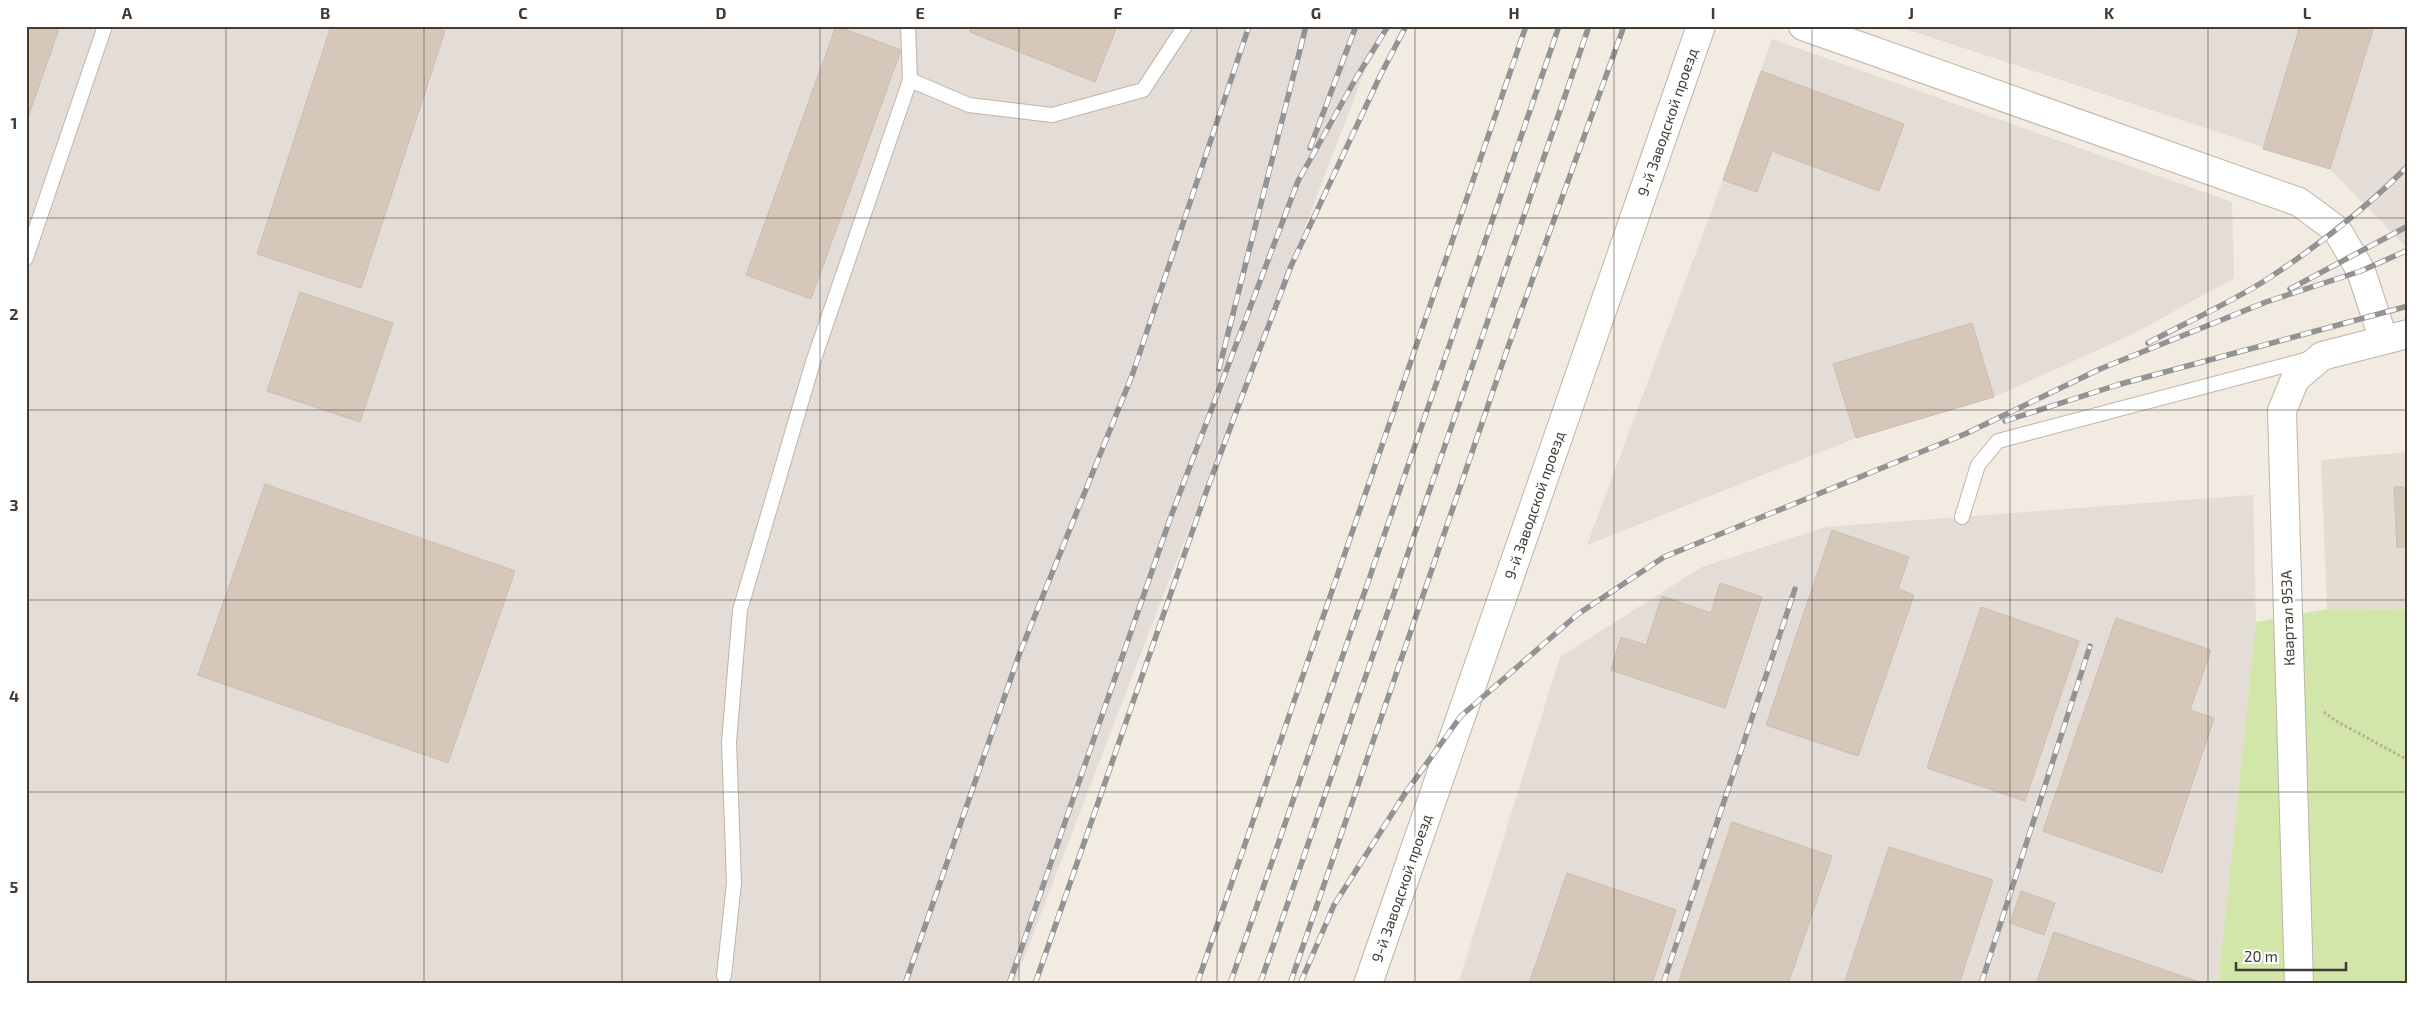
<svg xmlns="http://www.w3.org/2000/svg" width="2434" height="1010" font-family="'Exo 2',sans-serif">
	<rect width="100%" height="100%" fill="#f1ebe2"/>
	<!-- residential -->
	<polygon fill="#e5dcd0" points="2408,452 2408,610 2327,609 2321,460"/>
	<!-- industrial -->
	<g fill="#e3dcd7">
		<polygon points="26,26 1382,26 1014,984 26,984"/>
		<polygon points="1897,26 2408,26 2408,249 2330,169"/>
		<polygon points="1772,39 2232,202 2234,278 2133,334 1994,397 1856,438 1587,545 1723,180"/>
		<polygon points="2253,495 2256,622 2218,984 1458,984 1560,657 1702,567 1826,527"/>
	</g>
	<!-- green -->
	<polygon fill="#d2e6aa" points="2327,609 2408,610 2408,984 2218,984 2256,622"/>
	<!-- building -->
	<g fill="#d5c8bb" stroke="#cdbcab">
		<polygon points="26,26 60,26 26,123"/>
		<polygon points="331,26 431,26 445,31 361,288 257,254"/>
		<polygon points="836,26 901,50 811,299 746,275"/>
		<polygon points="972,26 1117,26 1095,82 970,32"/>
		<polygon points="2300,26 2374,26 2330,169 2263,149"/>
		<polygon points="1761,71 1904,124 1879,191 1772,151 1757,192 1723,180"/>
		<polygon points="300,292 393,323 360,422 267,391"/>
		<polygon points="1972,323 1994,397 1856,438 1833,364"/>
		<polygon points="265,484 515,571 448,763 198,675"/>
		<polygon points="2394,487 2408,487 2408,547 2397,547"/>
		<polygon points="1832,530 1909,557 1898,589 1914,595 1858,756 1766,725"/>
		<polygon points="1720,583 1762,597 1725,708 1611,670 1621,637 1646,645 1662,596 1711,613"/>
		<polygon points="1981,607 2079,641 2025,801 1927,768"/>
		<polygon points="2116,618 2211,650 2190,710 2214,718 2162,873 2043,831"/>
		<polygon points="1732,822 1832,856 1788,984 1678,984"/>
		<polygon points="1889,847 1993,880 1959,984 1844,984"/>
		<polygon points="1567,873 1676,910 1652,984 1529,984"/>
		<polygon points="2021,891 2055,903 2044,935 2010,923"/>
		<polygon points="2054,932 2205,984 2036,984"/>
	</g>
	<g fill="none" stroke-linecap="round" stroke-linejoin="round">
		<defs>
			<g id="lane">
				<polyline points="910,80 969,105 1052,115 1143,90 1185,26"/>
				<polyline points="26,258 105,26"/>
				<polyline points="1962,517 1978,465 1998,441 2309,359"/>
				<polyline points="724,976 734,883 729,742 740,610 813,362 910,80 908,26"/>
			</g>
			<g id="street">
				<polyline points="1803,26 2299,202 2337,230 2361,271 2383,338"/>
				<polyline points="1368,984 1701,26"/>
				<polyline points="2299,984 2282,411 2295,379 2322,356 2408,334"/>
			</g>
		</defs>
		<!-- lane casing -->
		<use href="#lane" stroke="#bfb4a8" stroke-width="16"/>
		<!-- street casing -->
		<use href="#street" stroke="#bfb4a8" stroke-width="30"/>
		<!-- path -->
		<polyline stroke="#beab96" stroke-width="3" stroke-dasharray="2.5 2.5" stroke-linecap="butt" points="2324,712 2336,721 2408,760"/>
		<!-- lane -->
		<use href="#lane" stroke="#fff" stroke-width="14"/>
		<!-- street -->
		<use href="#street" stroke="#fff" stroke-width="28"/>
		<defs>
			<g id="rail">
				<polyline points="1310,148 1356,26"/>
				<polyline points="2290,289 2408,226"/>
				<path d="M2148,343c39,-21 80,-39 118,-63 52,-34 98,-70 142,-114"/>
				<polyline points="1219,369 1306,26"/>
				<polyline points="2005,421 2117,385 2408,306"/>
				<polyline points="905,984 1019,655 1133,373 1249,26"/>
				<polyline points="1009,984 1170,519 1298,181 1355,80 1388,26"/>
				<polyline points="1035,984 1205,495 1291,266 1381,74 1406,26"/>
				<polyline points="1197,984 1526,26"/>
				<polyline points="1230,984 1559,26"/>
				<polyline points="1260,984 1589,26"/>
				<polyline points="1290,984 1507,350 1624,26"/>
				<polyline points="1300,984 1334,905 1406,792 1461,716 1578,614 1664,557 1965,434 2100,369 2266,302 2361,271 2408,250"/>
				<polyline points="1663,984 1795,589"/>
				<polyline points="1981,984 2090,646"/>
			</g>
		</defs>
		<!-- rail casing -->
		<use href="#rail" stroke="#939393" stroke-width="5.5"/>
		<!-- rail -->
		<use href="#rail" stroke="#fff" stroke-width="4" stroke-dasharray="11" stroke-linecap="butt"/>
	</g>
	<!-- grid -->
	<path fill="none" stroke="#423a33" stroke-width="1" stroke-opacity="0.55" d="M226,26v958M424,26v958M622,26v958M820,26v958M1019,26v958M1217,26v958M1415,26v958M1614,26v958M1812,26v958M2010,26v958M2208,26v958M26,218h2382M26,410h2382M26,600h2382M26,792h2382"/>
	<g text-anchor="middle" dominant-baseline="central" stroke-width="5" stroke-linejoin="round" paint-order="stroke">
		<!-- street labels -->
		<g font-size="15" fill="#423a33" stroke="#fff">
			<text transform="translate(1667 122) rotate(-71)">9-й Заводской проезд</text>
			<text transform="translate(1534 505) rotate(-71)">9-й Заводской проезд</text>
			<text transform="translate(2287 618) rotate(-92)">Квартал 953А</text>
			<text transform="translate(1401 888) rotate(-71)">9-й Заводской проезд</text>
		</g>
	</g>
	<!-- border -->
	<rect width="2434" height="1010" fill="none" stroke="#ffffff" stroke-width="55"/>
	<!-- scale -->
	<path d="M2236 962v8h110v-8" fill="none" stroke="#423a33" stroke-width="2.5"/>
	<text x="2244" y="962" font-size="15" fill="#423a33" stroke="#ffffff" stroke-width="4" paint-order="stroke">20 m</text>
	<rect x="28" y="28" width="2378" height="954" fill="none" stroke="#423a33" stroke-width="2"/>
	<g font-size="16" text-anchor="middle" font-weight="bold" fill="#423a33">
		<text x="127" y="19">A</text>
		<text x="325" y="19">B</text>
		<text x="523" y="19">C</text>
		<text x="721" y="19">D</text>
		<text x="920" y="19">E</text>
		<text x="1118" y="19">F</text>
		<text x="1316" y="19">G</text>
		<text x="1514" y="19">H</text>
		<text x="1713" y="19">I</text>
		<text x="1911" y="19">J</text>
		<text x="2109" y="19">K</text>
		<text x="2307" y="19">L</text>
		<text x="14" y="129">1</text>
		<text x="14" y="320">2</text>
		<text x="14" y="511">3</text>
		<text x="14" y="702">4</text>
		<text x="14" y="893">5</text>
	</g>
</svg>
